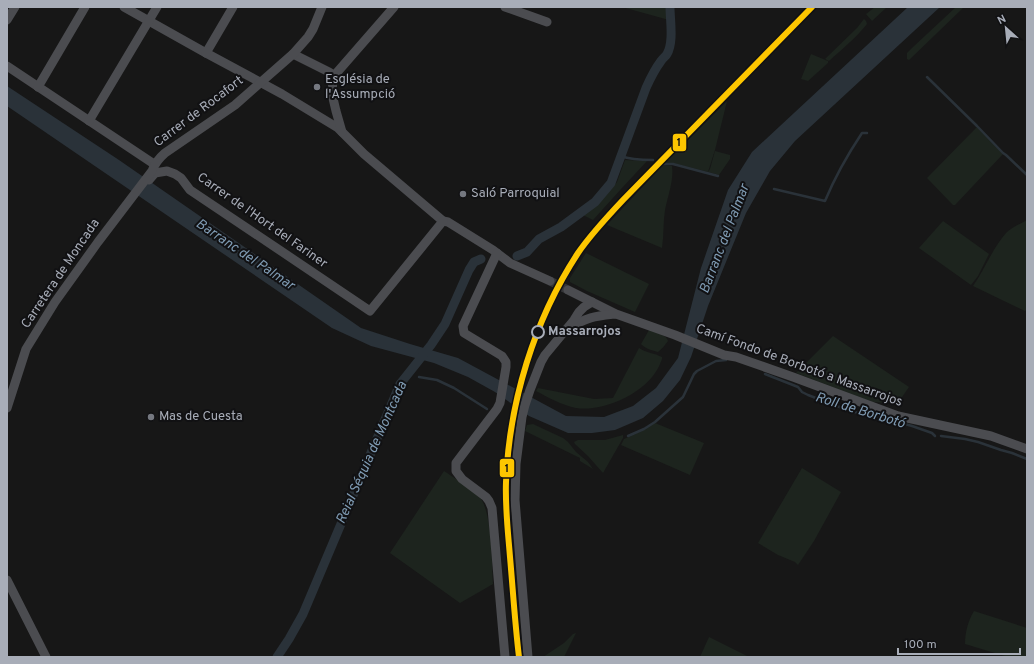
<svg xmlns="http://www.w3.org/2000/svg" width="1034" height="664" font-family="Overpass,sans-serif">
	<rect width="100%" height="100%" fill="#171717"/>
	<!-- green -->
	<g fill="#1d241e">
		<polygon points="622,7 669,7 669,20"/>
		<polygon points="875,7 887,7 872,21 866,14"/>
		<polygon points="956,7 964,7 909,60 907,59 907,53 912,48"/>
		<path d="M864,19l2,2 1,3c-11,14 -25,25 -38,37l-4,-2 32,-31z"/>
		<polygon points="811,54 828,61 828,63 808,81 801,79"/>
		<polygon points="727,101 715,150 708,172 673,163 665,163"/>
		<polygon points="977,127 1003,154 955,205 953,205 927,178"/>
		<polygon points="715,151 730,155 730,159 719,175 708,172 710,169"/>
		<polygon points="625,160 647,161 621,189 593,220 583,215 599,202 617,182"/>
		<path d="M663,165l9,1c2,14 -4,29 -7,44 -2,12 -1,25 -3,38l-55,-23z"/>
		<path d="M1027,220v89l-2,2 -52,-25c12,-17 19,-37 33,-53 6,-6 14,-9 21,-13z"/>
		<polygon points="943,221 989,254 978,276 971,285 919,248"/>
		<polygon points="586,253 649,284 635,312 587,291 570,282 570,278"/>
		<path d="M649,330c6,2 17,4 19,11 -3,4 -6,8 -10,11 -7,-2 -12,-3 -17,-8z"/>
		<polygon points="833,336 909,387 902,397 896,401 890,403 872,402 796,373"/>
		<path d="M639,348c8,5 15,5 23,9v2c-2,5 -4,10 -7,14 -15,22 -52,39 -79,35 -14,-3 -27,-10 -40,-17l2,-3 56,11 19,-1z"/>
		<polygon points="655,423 704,443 690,475 621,445 624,439 642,431"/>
		<polygon points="533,424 563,438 568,442 576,452 588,462 593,469 580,461 580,458 525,431 527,425"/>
		<polygon points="623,435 623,438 603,473 588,456 575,444 574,442 578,440 605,440"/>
		<polygon points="802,468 841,492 814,541 798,565 795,562 778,555 758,543"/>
		<path d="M444,471c9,6 31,20 37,28 11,16 11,65 12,85l-33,19 -70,-50z"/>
		<path d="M974,611l53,17v29h-19l-43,-13c0,-12 3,-23 9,-33z"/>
		<polygon points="576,633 564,657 543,657 564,643 573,634"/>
		<polygon points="709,637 749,657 700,657"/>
	</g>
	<!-- water -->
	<polygon fill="#2a3239" points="908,7 940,7 795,141 770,171 746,213 708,306 691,357 680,380 663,401 643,418 615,430 592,433 568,433 529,416 495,392 468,377 434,363 371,346 332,328 7,106 7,86 119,160 361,328 410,344 458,358 566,416 604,417 633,406 656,388 678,358 701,268 728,190 752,152"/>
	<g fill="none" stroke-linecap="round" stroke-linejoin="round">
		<!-- stream -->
		<g stroke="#2a3239" stroke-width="2.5">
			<polyline points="927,77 977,126 1003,153 1006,155 1027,175"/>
			<path d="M621,156c10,4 21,4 32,4"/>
			<polyline points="664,164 673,164 718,176"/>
			<path d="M774,189l51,12c10,-24 23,-47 37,-68h5"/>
			<polyline points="765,374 798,387 802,392 808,395 850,411 868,415 872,415 912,426 932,433 935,436"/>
			<polyline points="419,377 437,380 454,388 487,409"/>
			<polyline points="628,436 644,429 655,422 683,397 694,374 697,371 716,361 726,360"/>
			<polyline points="941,436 965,439 978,442 1001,450 1012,453 1027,459"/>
		</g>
		<!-- canal -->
		<g stroke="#2a3239" stroke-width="9">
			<path d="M517,256l10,-4 12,-13 22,-12 34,-25 16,-19 35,-95c4,-9 9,-19 15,-27 2,-3 5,-5 6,-7 7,-12 3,-34 3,-47"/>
			<polyline points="277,657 289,639 303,614 400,384 431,345 445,324 469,270 474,262 481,259"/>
		</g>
		<!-- minor-tunnel -->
		<polyline stroke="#343537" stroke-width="9" stroke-dasharray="9 4.5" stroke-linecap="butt" points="550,281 568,290"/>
		<!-- minor -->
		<g stroke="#4b4c50" stroke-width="9">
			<polyline points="124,7 206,53 282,94 338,128 364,154 443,221 448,222 493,250 510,263 550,281"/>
			<polyline points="505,7 547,22"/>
			<polyline points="7,20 15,7"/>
			<polyline points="206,53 233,7"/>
			<polyline points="293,54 329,72 332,74 333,77"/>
			<polyline points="7,66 154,164"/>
			<polyline points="38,87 85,7"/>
			<polyline points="89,121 157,7"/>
			<polyline points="342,132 336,111 332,94 333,77 394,7"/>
			<polyline points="149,180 155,173 167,171 175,174 181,178 190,190 278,249 370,311 443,221"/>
			<polyline points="497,253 463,326 464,333 502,356 506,362 506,367 500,403 497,409 462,455 456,463 456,471 462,479 486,497 489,501 492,508 505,657"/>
			<polyline points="568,290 616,314 675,335 724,355 736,357 793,377 898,416 991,436 1027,449"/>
			<path d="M571,328c14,-11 27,-12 44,-14"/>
			<path d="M7,408l19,-59 29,-47 43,-60 54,-71c3,-8 6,-12 13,-18l70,-48 58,-51 15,-17 5,-8 9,-22"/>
			<polyline points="7,580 46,657"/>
			<polyline points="528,657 515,500 516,464 522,417 525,405 530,390 541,362 545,355 574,320 579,312 584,307 592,302"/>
		</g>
		<defs>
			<path id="metro-1" d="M519,657c-4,-33 -6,-66 -9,-100 -2,-25 -5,-50 -4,-75 3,-79 28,-162 72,-229 13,-19 29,-36 45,-53l189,-193"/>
		</defs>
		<!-- metro-1 casing -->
		<use href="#metro-1" stroke="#111113" stroke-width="9"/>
		<!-- metro-1 -->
		<use href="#metro-1" stroke="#fdc600" stroke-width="6"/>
	</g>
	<!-- markers -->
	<g fill="#757880" stroke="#111113" stroke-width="1.5">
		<circle cx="317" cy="87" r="4"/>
		<circle cx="463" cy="194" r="4"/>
		<circle cx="151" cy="417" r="4"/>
	</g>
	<circle fill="#111113" stroke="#a8adb8" stroke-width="2" cx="538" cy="332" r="6"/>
	<g text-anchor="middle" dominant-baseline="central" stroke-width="4" stroke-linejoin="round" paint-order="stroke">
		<!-- poi labels -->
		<g font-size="13" fill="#a8adb8" stroke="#111113" text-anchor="start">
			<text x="325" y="80">Església de<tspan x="325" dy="15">l'Assumpció</tspan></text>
			<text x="471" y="194">Saló Parroquial</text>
			<text x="159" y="417">Mas de Cuesta</text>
		</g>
		<!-- street labels -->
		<g font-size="13" fill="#a8adb8" stroke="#111113">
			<text transform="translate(199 112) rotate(-37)">Carrer de Rocafort</text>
			<text transform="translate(262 221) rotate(35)">Carrer de l'Hort del Fariner</text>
			<text transform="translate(61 274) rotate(-56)">Carretera de Moncada</text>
			<text transform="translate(799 366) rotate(20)">Camí Fondo de Borbotó a Massarrojos</text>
		</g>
		<!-- stop labels -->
		<g font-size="13" font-weight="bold" fill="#a8adb8" stroke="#111113" text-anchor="start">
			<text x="548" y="332">Massarrojos</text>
		</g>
		<!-- water labels -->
		<g font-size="14" font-style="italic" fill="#7f9bb3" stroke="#111113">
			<text transform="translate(725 239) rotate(-69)">Barranc del Palmar</text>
			<text transform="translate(245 255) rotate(34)">Barranc del Palmar</text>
			<text transform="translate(860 411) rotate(17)">Roll de Borbotó</text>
			<text transform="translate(372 453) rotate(-66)">Reial Séquia de Montcada</text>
		</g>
	</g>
	<g stroke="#111113" stroke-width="1.5">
		<rect x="672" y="133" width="15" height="19" rx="4" fill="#fdc600"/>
		<rect x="499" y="458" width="16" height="20" rx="4" fill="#fdc600"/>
	</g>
	<g font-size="11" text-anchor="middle" font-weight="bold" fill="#111">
		<text x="679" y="146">1</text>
		<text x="507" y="472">1</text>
	</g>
	<!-- border -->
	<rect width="1034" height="664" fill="none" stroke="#a8adb8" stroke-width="16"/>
	<!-- north arrow -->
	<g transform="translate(1006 28) rotate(333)" stroke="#111113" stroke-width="3" paint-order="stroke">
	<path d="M0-3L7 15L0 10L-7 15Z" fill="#a8adb8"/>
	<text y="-6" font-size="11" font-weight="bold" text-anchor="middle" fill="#a8adb8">N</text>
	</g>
	<!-- scale -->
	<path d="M898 648v6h122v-6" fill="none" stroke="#a8adb8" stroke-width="2"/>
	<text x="904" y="648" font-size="12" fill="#a8adb8" stroke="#111113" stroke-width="3" paint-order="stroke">100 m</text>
</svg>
